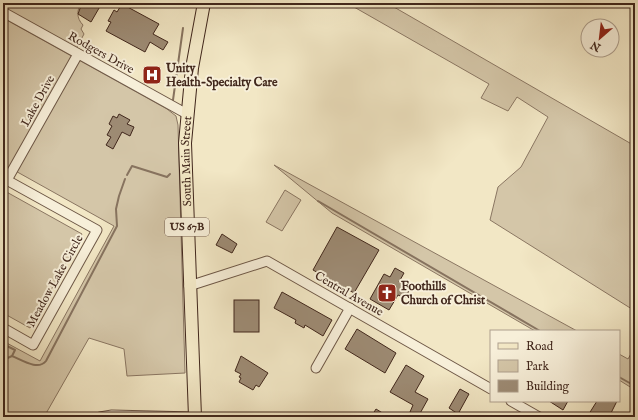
<svg xmlns="http://www.w3.org/2000/svg" width="638" height="420" font-family="'IM FELL English',serif">
	<rect width="100%" height="100%" fill="#f2e7c5"/>
	<filter id="stains"><feTurbulence type="fractalNoise" baseFrequency=".005" numOctaves="4"/><feColorMatrix values="0 0 0 0 .2 0 0 0 0 .09 0 0 0 0 .02 0 0 0 .5 -.17"/></filter>
	<radialGradient id="worn" r=".72"><stop offset=".6" stop-color="#630" stop-opacity="0"/><stop offset="1" stop-color="#630" stop-opacity=".3"/></radialGradient>
	<!-- green -->
	<g fill="#d4c6a8" stroke="#8a7662">
		<path d="M4,3h77c-4,7 -5,15 2,22l-2,4 3,5 -8,15 -73,-41z"/>
		<polygon points="347,3 387,3 635,146 635,311 490,220 498,187 521,167 548,117 517,97 508,111 481,98 489,84"/>
		<polygon points="3,18 167,109 176,116 178,125 185,373 127,376 124,349 89,338 44,417 3,417 3,341 40,361 114,226 3,164"/>
		<polygon points="274,165 577,331 535,331 332,213"/>
		<polygon points="3,190 82,234 30,328 3,313"/>
		<polygon points="285,190 301,200 282,231 266,222"/>
		<polygon points="635,347 635,390 619,380 619,354 628,359"/>
	</g>
	<g fill="none" stroke-linecap="round" stroke-linejoin="round">
		<!-- stream -->
		<g stroke="#87735f" stroke-width="2">
			<polyline points="173,100 183,28"/>
			<polyline points="127,175 132,166 167,177 170,174"/>
			<polyline points="318,201 540,331"/>
			<polyline points="3,344 15,350 12,356 3,360"/>
			<path d="M12,356c10,4 26,15 34,5l71,-135 -1,-17 3,-13 6,-17"/>
			<polyline points="619,377 635,386"/>
		</g>
	</g>
	<!-- building -->
	<g fill="#9d8b74" stroke="#41271c">
		<polygon points="82,3 102,3 91,22 78,14"/>
		<polygon points="122,4 159,24 153,34 168,42 163,50 150,42 145,52 106,31 111,22 108,21 114,10 117,12"/>
		<polygon points="119,114 130,120 127,124 134,127 130,136 122,132 113,149 106,145 111,137 107,135 112,126 109,124 113,116 117,118"/>
		<polygon points="337,227 379,250 354,293 313,270"/>
		<polygon points="222,234 237,244 232,253 216,245"/>
		<polygon points="395,268 404,273 399,282 409,291 405,298 398,295 389,310 370,299 384,274 390,277"/>
		<polygon points="282,292 332,320 323,336 305,325 304,328 295,323 296,320 274,308"/>
		<rect x="234" y="300" width="25" height="32"/>
		<polygon points="357,329 396,353 385,373 345,349"/>
		<polygon points="241,356 268,373 259,387 256,385 253,390 239,382 241,378 239,377 241,374 235,371"/>
		<polygon points="406,365 424,376 415,392 428,399 418,417 410,412 413,405 390,392"/>
		<polygon points="460,389 469,394 458,414 449,408"/>
		<polygon points="549,401 568,401 563,410"/>
		<polygon points="597,401 617,401 609,417 587,417"/>
		<polygon points="376,409 389,417 371,417"/>
	</g>
	<g fill="none" stroke-linecap="round" stroke-linejoin="round">
		<defs>
			<g id="minor">
				<polyline points="3,12 187,114"/>
				<polyline points="3,178 97,230 33,345 3,328"/>
				<polyline points="7,180 78,54"/>
				<polyline points="189,286 267,261 491,389"/>
				<polyline points="316,368 350,308"/>
				<polyline points="511,401 539,417"/>
				<polyline points="100,417 112,415 194,417"/>
			</g>
			<g id="major">
				<path id="s1" d="M195,417l-10,-274 7,-75 12,-65"/>
			</g>
		</defs>
		<!-- minor casing -->
		<use href="#minor" stroke="#6d5746" stroke-width="11"/>
		<!-- major casing -->
		<use href="#major" stroke="#41271c" stroke-width="14"/>
		<!-- minor -->
		<use href="#minor" stroke="#f7efd9" stroke-width="9"/>
		<!-- major -->
		<use href="#major" stroke="#f2e7c5" stroke-width="12"/>
	</g>
	<!-- icons -->
	<defs>
		<symbol id="hospital-square" viewBox="-11 -11 22 22"><rect x="-9" y="-9" width="18" height="18" rx="4" fill="#8f2418" stroke="#f7efd9"/><path d="M-5-5h3v3.5h4V-5h3V5h-3V1.5h-4V5h-3Z" fill="#fff"/></symbol>
		<symbol id="church-square" viewBox="-11 -11 22 22"><rect x="-9" y="-9" width="18" height="18" rx="4" fill="#8f2418" stroke="#f7efd9"/><path d="M-1.2-6h2.4v3.5h3.3v2.4h-3.3V6h-2.4V-.1h-3.3v-2.4h3.3Z" fill="#fff"/></symbol>
	</defs>
	<g fill-rule="evenodd">
		<use href="#hospital-square" x="141" y="64" width="22" height="22"/>
		<use href="#church-square" x="376" y="282" width="22" height="22"/>
	</g>
	<g text-anchor="middle" dominant-baseline="central" stroke-width="4" stroke-linejoin="round" paint-order="stroke">
		<!-- shield labels -->
		<rect fill="#f7efd9" stroke="#786355" stroke-width="1" x="165" y="218" width="44" height="18" rx="3"/>
		<g font-size="11" font-weight="bold" fill="#41271c">
			<text x="187" y="227">US 67B</text>
		</g>
		<!-- street labels -->
		<g font-size="12" fill="#41271c" stroke="#f7efd9">
			<text transform="translate(101 53) rotate(29)">Rodgers Drive</text>
			<text transform="translate(38 101) rotate(-61)">Lake Drive</text>
			<text stroke="none"><textPath href="#s1" startOffset="256">South Main Street</textPath></text>
			<text transform="translate(55 281) rotate(-61)">Meadow Lake Circle</text>
			<text transform="translate(349 294) rotate(30)">Central Avenue</text>
		</g>
		<!-- poi labels -->
		<g font-size="12" font-weight="bold" fill="#41271c" stroke="#f7efd9" text-anchor="start">
			<text x="166" y="68">Unity<tspan x="166" dy="14">Health-Specialty Care</tspan></text>
			<text x="401" y="286">Foothills<tspan x="401" dy="14">Church of Christ</tspan></text>
		</g>
	</g>
	<!-- margin -->
	<rect width="638" height="420" fill="none" stroke="#f2e7c5" stroke-width="16"/>
	<rect x="4" y="4" width="630" height="412" fill="none" stroke="#41271c" stroke-width="2"/>
	<rect x="8" y="8" width="622" height="404" fill="none" stroke="#41271c"/>
	<!-- legend -->
	<rect x="490" y="330" width="130" height="72" fill="#f7efd9" stroke="#ae9f8d"/>
	<rect x="498" y="343" width="20" height="6" fill="#f2e7c5" stroke="#ae9f8d"/>
	<text x="526" y="350" font-size="12" fill="#41271c">Road</text>
	<rect x="498" y="360" width="20" height="12" fill="#d4c6a8" stroke="#ae9f8d"/>
	<text x="526" y="370" font-size="12" fill="#41271c">Park</text>
	<rect x="498" y="380" width="20" height="12" fill="#9d8b74" stroke="#ae9f8d"/>
	<text x="526" y="390" font-size="12" fill="#41271c">Building</text>
	<!-- north arrow -->
	<g transform="translate(600 38) rotate(208)"><circle r="19" fill="#f7efd9" stroke="#ae9f8d"/>
	<path d="M0-3L7 15L0 10L-7 15Z" fill="#8f2418"/>
	<text y="-6" font-size="11" font-weight="bold" text-anchor="middle" fill="#41271c">N</text>
	</g>
	<rect width="100%" height="100%" filter="url(#stains)"/>
	<rect width="100%" height="100%" fill="url(#worn)"/>
</svg>
